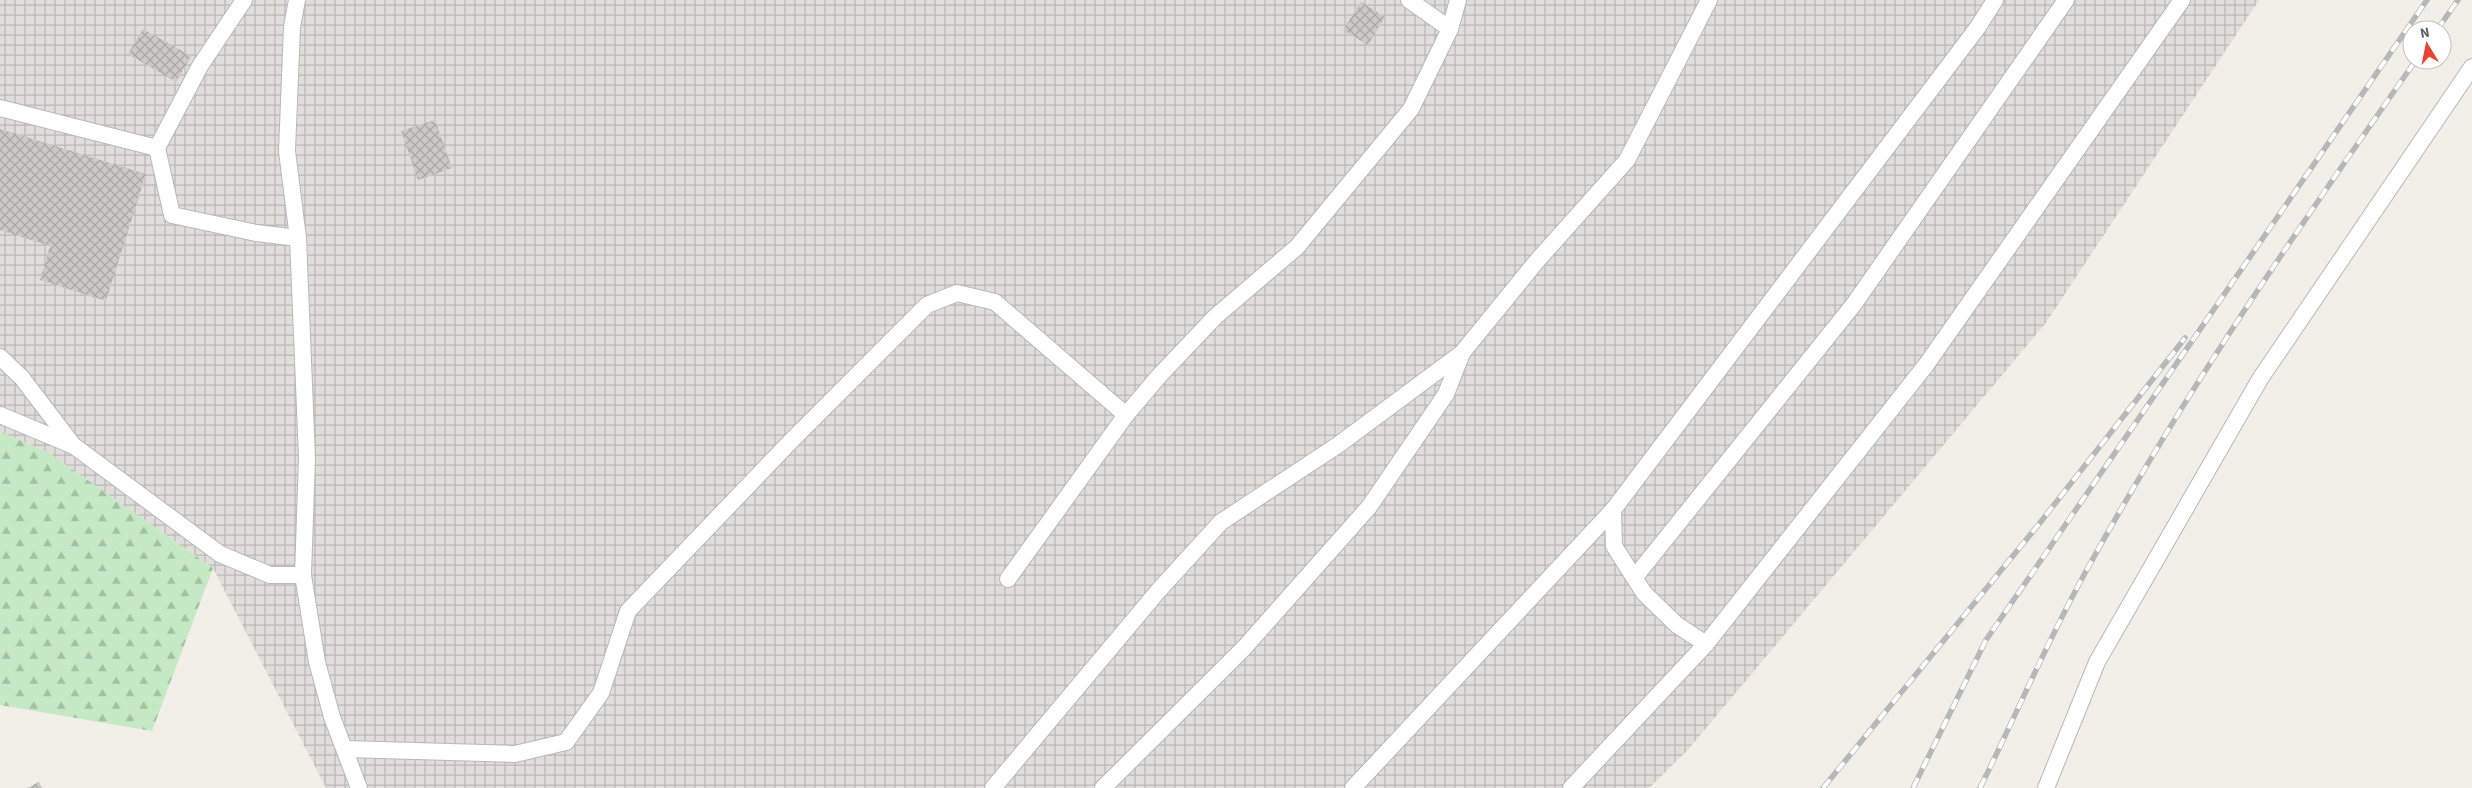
<svg xmlns="http://www.w3.org/2000/svg" width="2472" height="788" font-family="'Source Sans 3',sans-serif">
	<defs>
		<pattern id="industrial-grid" width="8" height="8" patternUnits="userSpaceOnUse" patternTransform="scale(1.25)"><rect width="8" height="8" fill="#e0deda"/><path d="M0 4h8M4 0v8" fill="none" stroke="#b9b8b5"/></pattern>
		<pattern id="forest-firs" width="22" height="20" patternUnits="userSpaceOnUse" patternTransform="scale(1.25)"><rect width="22" height="20" fill="#c5e8c5"/><path d="M5 1l3.5 6h-7zM16 11l3.5 6h-7z" fill="#a3c0a4"/></pattern>
		<pattern id="building-cross-hatch" width="8" height="8" patternUnits="userSpaceOnUse" patternTransform="scale(1.25)"><rect width="8" height="8" fill="#cccac5"/><path d="M0 0l8 8M0 8l8-8" fill="none" stroke="#a9a8a4"/></pattern>
	</defs>
	<rect width="100%" height="100%" fill="#f1efe8"/>
	<!-- industrial -->
	<polygon fill="url(#industrial-grid)" points="0,0 2259,0 2045,324 1686,752 1649,788 326,788 213,568 46,451 0,432"/>
	<!-- forest -->
	<polygon fill="url(#forest-firs)" points="0,432 46,451 213,568 152,731 0,705"/>
	<!-- building -->
	<g fill="url(#building-cross-hatch)">
		<polygon points="1361,2 1385,17 1368,45 1343,30"/>
		<polygon points="143,29 191,56 176,82 128,54"/>
		<polygon points="435,120 452,168 418,180 401,131"/>
		<polygon points="0,129 146,174 106,301 40,280 50,246 0,230"/>
		<polygon points="39,782 42,788 27,788"/>
	</g>
	<g fill="none" stroke-linecap="round" stroke-linejoin="round">
		<defs>
			<g id="service">
				<polyline points="297,0 292,27 287,151 298,238 307,458 303,575 317,662 332,717 359,788"/>
				<polyline points="1409,0 1450,29"/>
				<polyline points="0,108 157,148 200,66 244,0"/>
				<polyline points="157,148 172,215 256,233 298,238"/>
				<polyline points="0,357 22,378 73,445"/>
				<polyline points="0,415 74,446 220,554 270,575 303,575"/>
				<polyline points="1613,510 1614,546 1644,593 1677,625 1706,644 1926,365 2182,0"/>
				<polyline points="1635,577 1854,304 2066,0"/>
				<polyline points="1008,579 1126,415 1159,376 1215,317 1297,247 1411,109 1450,29 1458,0"/>
				<polyline points="346,749 515,754 566,742 601,693 628,611 791,441 927,305 957,293 995,302 1126,415"/>
				<polyline points="993,788 1159,590 1221,522 1338,445 1462,353 1536,262 1627,160 1709,0"/>
				<polyline points="1103,788 1244,648 1369,507 1446,394 1462,353"/>
				<polyline points="1353,788 1613,510 1978,27 1995,0"/>
				<polyline points="1571,788 1706,644"/>
				<polyline points="2046,788 2097,662 2260,379 2472,67"/>
			</g>
		</defs>
		<!-- service casing -->
		<use href="#service" stroke="#b5b8bc" stroke-width="18"/>
		<!-- service -->
		<use href="#service" stroke="#fff" stroke-width="16"/>
		<defs>
			<g id="rail">
				<polyline points="2437,30 2458,0"/>
				<polyline points="1823,788 2039,524 2185,338"/>
				<polyline points="1913,788 1986,640 2427,0"/>
				<path d="M1980,788c35,-71 67,-146 105,-215 98,-179 214,-346 331,-513"/>
			</g>
		</defs>
		<!-- rail casing -->
		<use href="#rail" stroke="#b6b7b8" stroke-width="5.5"/>
		<!-- rail -->
		<use href="#rail" stroke="#fff" stroke-width="4" stroke-dasharray="11" stroke-linecap="butt"/>
	</g>
	<!-- north arrow -->
	<g transform="translate(2427 45) rotate(350)"><circle r="24" fill="#ffffff" stroke="#bfc1c3"/>
	<path d="M0-4L9 19L0 12L-9 19Z" fill="#ea4335"/>
	<text y="-8" font-size="14" font-weight="bold" text-anchor="middle" fill="#5f6368">N</text>
	</g>
</svg>
